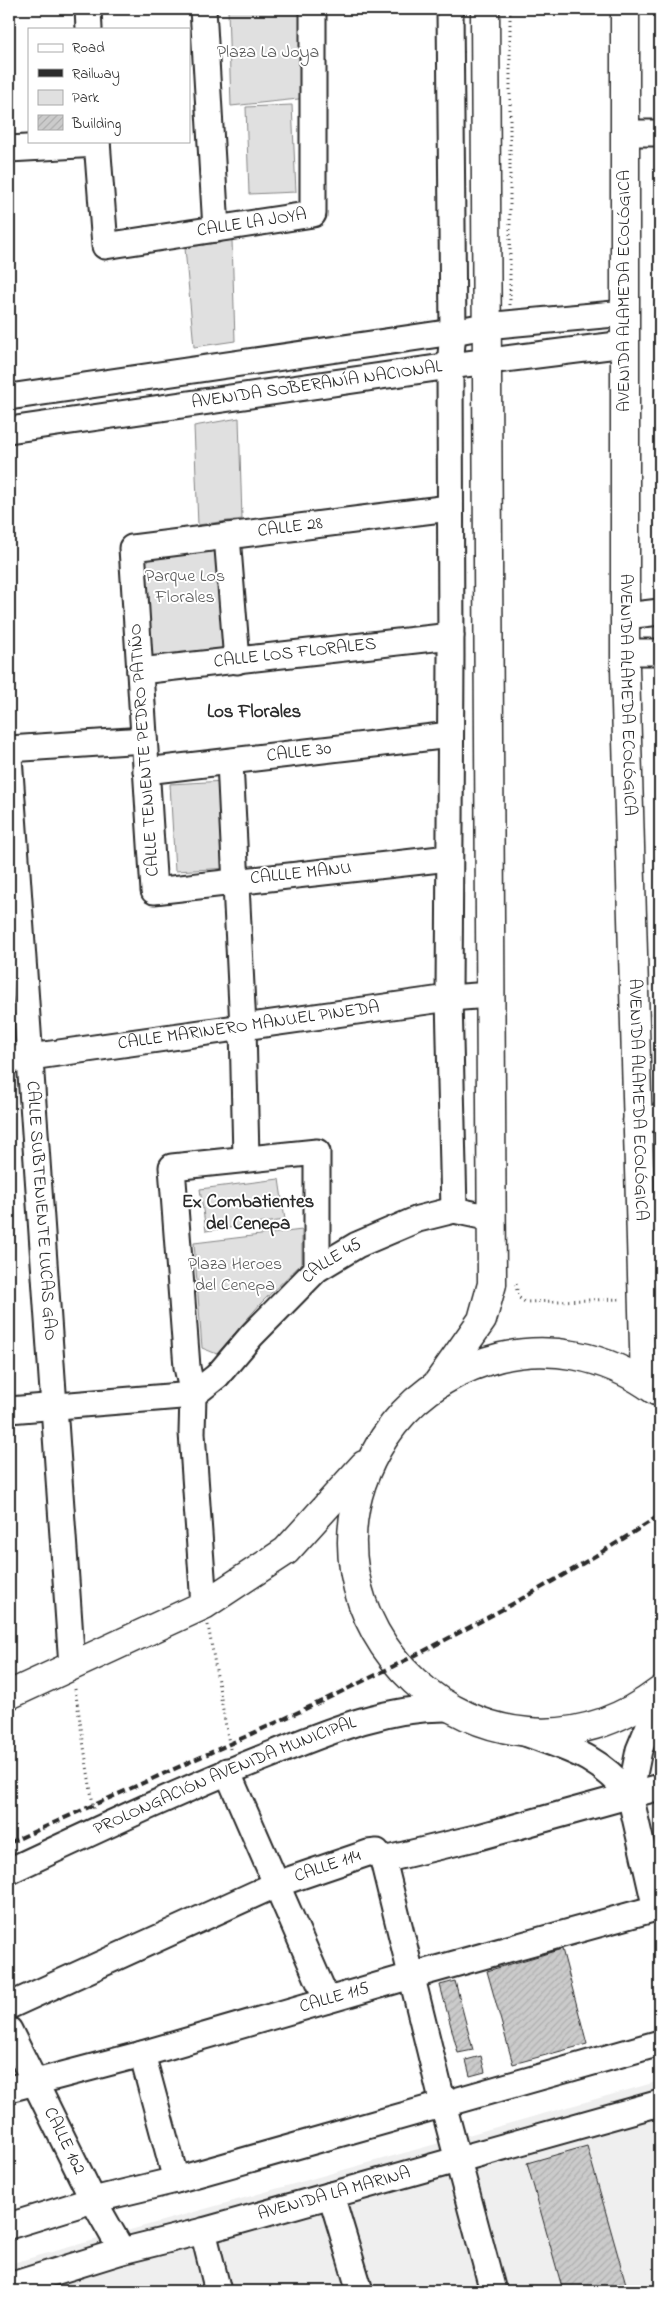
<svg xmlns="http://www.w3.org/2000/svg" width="669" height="2300" font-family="'Indie Flower',sans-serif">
	<defs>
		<pattern id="building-hatch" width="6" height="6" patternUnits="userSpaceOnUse" patternTransform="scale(1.25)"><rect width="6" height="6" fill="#cbcbcb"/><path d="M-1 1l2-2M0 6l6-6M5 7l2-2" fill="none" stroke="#aeaeae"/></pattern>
	</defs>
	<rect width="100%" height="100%" fill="#fff"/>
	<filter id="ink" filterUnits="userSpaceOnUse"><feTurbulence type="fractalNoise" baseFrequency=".02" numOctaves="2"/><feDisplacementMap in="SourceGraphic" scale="10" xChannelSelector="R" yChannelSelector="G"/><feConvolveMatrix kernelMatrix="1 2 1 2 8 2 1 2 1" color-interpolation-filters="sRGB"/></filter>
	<g filter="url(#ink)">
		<!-- built -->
		<polygon fill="#efefef" points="660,2081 660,2291 9,2291 9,2264"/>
		<!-- green -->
		<g fill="#e0e0e0" stroke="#868686">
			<polygon points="228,9 305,9 308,98 231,106"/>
			<polygon points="292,105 296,192 249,194 246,107"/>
			<polygon points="232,240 235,341 194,347 185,248"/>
			<polygon points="239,418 242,519 198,525 194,426"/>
			<polygon points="217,541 230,650 159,662 150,657 142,558"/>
			<polygon points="225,781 230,868 175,871 170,784"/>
			<polygon points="279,1179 285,1220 206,1231 200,1189"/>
			<polygon points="302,1230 302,1263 261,1303 217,1354 202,1348 194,1243"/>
		</g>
		<!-- building -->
		<g fill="url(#building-hatch)" stroke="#2b2b2b">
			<polygon points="562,1949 587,2044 513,2064 487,1971"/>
			<polygon points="455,1981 473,2050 458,2053 440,1985"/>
			<polygon points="481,2056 485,2072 470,2076 466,2060"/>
			<polygon points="587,2146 628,2291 563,2291 527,2163"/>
		</g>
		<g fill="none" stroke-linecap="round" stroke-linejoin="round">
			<defs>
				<g id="minor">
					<polyline points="88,9 89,29"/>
					<polyline points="203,9 216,229"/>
					<polyline points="450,9 453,332 450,366 451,655 449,998 454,1210"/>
					<polyline points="625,133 660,133"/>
					<path id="s1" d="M97,141l8,105 208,-32v-205"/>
					<polyline points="9,149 97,144"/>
					<polyline points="9,397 453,332 485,326 625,313"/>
					<path id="s2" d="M9,430l441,-64 175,-22"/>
					<polyline points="227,536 237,661"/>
					<polyline points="625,616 660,612"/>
					<polyline points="625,652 660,652"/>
					<path id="s3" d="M140,671l311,-35"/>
					<polyline points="9,749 144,740"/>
					<path id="s4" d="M9,757l63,909"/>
					<polyline points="230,762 243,1027 246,1158"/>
					<path id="s5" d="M146,771l304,-36"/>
					<path id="s6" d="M449,858l-295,33 -22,-343 317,-40"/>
					<path id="s7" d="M9,1060l440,-62 41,-3"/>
					<polyline points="636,1121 660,1117"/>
					<path id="s8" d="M193,1395l24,-19 35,-41 65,-66 40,-24 61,-26 36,-9 37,8"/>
					<polyline points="9,1410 193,1395"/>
					<polyline points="204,1605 192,1433 193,1395 187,1367 172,1167 317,1152 317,1269"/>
					<path d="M522,1732c46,17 76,23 108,63"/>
					<polyline points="227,1771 327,2000"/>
					<polyline points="383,1860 443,2104 493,2291"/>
					<path id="s9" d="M9,1871c88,-41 176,-83 266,-118 57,-23 112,-46 174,-45"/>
					<polyline points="656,1909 630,1795 639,1750 660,1699"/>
					<path id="s10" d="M9,2006l268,-122 91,-31 9,-1 6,8 96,-23 181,-50"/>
					<path id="s11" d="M9,2030l84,170 29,51"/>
					<polyline points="142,2054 176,2180"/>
					<path id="s12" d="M9,2089l133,-35 269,-78 249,-69"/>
					<polyline points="331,2195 360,2291"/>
					<polyline points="9,2226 93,2200 176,2180 660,2043"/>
					<polyline points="203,2231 218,2291"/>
					<path id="s13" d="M9,2286l113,-35 81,-20 457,-128"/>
				</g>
				<g id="major">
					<path id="s14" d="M625,9v659l20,714"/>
					<polyline points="437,1384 482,1320 492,1284 485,9"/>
					<path d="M656,1391c-49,-36 -111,-49 -169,-30 -42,13 -79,40 -103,77 -115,180 104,384 276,253"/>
					<polyline points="9,1695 204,1605 286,1551 364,1465"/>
				</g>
			</defs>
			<!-- minor casing -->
			<use href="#minor" stroke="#2b2b2b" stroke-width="29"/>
			<!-- major casing -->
			<use href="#major" stroke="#2b2b2b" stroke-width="31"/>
			<!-- path -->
			<g stroke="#2b2b2b" stroke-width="3" stroke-dasharray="1 4" stroke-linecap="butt">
				<polyline points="510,9 510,305"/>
				<polyline points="516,1284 518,1297 525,1302 621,1299"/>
				<polyline points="208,1625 230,1749"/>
				<polyline points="75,1689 94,1811"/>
			</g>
			<!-- minor -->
			<use href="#minor" stroke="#fff" stroke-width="25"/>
			<!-- major -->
			<use href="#major" stroke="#fff" stroke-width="28"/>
			<!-- rail -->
			<path stroke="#2b2b2b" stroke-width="4" stroke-dasharray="8 4" stroke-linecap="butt" d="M9,1843c221,-100 448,-194 651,-328"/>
		</g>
	</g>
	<g text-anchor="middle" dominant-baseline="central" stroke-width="4" stroke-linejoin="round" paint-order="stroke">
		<!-- park labels -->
		<g font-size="18" fill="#585858" stroke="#fff">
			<text x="268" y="53">Plaza La Joya</text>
			<text x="185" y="577">Parque Los<tspan x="185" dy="21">Florales</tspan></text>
			<text x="235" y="1265">Plaza Heroes<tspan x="235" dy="21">del Cenepa</tspan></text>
		</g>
		<!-- street labels -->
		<g font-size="18" fill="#2b2b2b" stroke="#fff">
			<text stroke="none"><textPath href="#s1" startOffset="254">CALLE LA JOYA</textPath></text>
			<text transform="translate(625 291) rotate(-90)">AVENIDA ALAMEDA ECOLÓGICA</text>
			<text stroke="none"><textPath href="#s2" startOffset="311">AVENIDA SOBERANÍA NACIONAL</textPath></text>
			<text stroke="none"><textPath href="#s6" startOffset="800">CALLE 28</textPath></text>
			<text stroke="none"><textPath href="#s3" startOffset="156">CALLE LOS FLORALES</textPath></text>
			<text stroke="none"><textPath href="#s14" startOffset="686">AVENIDA ALAMEDA ECOLÓGICA</textPath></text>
			<text transform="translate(145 750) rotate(-94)">CALLE TENIENTE PEDRO PATIÑO</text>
			<text stroke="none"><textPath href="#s5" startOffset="154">CALLE 30</textPath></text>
			<text transform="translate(301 874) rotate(-6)">CALLLE MANU</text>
			<text stroke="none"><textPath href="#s7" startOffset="242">CALLE MARINERO MANUEL PINEDA</textPath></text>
			<text stroke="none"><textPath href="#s14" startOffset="1091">AVENIDA ALAMEDA ECOLÓGICA</textPath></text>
			<text stroke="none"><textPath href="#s4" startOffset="455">CALLE SUBTENIENTE LUCAS GAO</textPath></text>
			<text stroke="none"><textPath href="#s8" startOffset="194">CALLE 45</textPath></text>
			<text stroke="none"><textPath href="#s9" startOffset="236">PROLONGACIÓN AVENIDA MUNICIPAL</textPath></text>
			<text stroke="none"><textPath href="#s10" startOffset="348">CALLE 114</textPath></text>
			<text stroke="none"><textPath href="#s12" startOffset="338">CALLE 115</textPath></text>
			<text stroke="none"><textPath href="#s11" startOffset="124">CALLE 102</textPath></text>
			<text stroke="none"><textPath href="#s13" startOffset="338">AVENIDA LA MARINA</textPath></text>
		</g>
		<!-- neighbourhood labels -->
		<g font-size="19" font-weight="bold" fill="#2b2b2b" stroke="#fff">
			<text x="254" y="712">Los Florales</text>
			<text x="248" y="1202">Ex Combatientes<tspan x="248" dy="22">del Cenepa</tspan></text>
		</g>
	</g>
	<!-- margin -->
	<rect width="669" height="2300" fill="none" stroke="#fff" stroke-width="30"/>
	<rect x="15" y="15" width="639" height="2270" fill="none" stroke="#2b2b2b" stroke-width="2" filter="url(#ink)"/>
	<!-- legend -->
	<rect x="28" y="28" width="162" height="115" fill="#ffffff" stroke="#aaaaaa"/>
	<rect x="38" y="44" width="25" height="8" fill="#ffffff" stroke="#aaaaaa"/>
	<text x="72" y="52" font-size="15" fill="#2b2b2b">Road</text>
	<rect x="38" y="69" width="25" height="8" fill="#2b2b2b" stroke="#aaaaaa"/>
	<text x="72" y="78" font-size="15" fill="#2b2b2b">Railway</text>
	<rect x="38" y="90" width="25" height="15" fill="#e0e0e0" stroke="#aaaaaa"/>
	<text x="72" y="102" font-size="15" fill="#2b2b2b">Park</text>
	<rect x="38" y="115" width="25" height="15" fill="url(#building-hatch)" stroke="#aaaaaa"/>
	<text x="72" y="128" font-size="15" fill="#2b2b2b">Building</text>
</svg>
